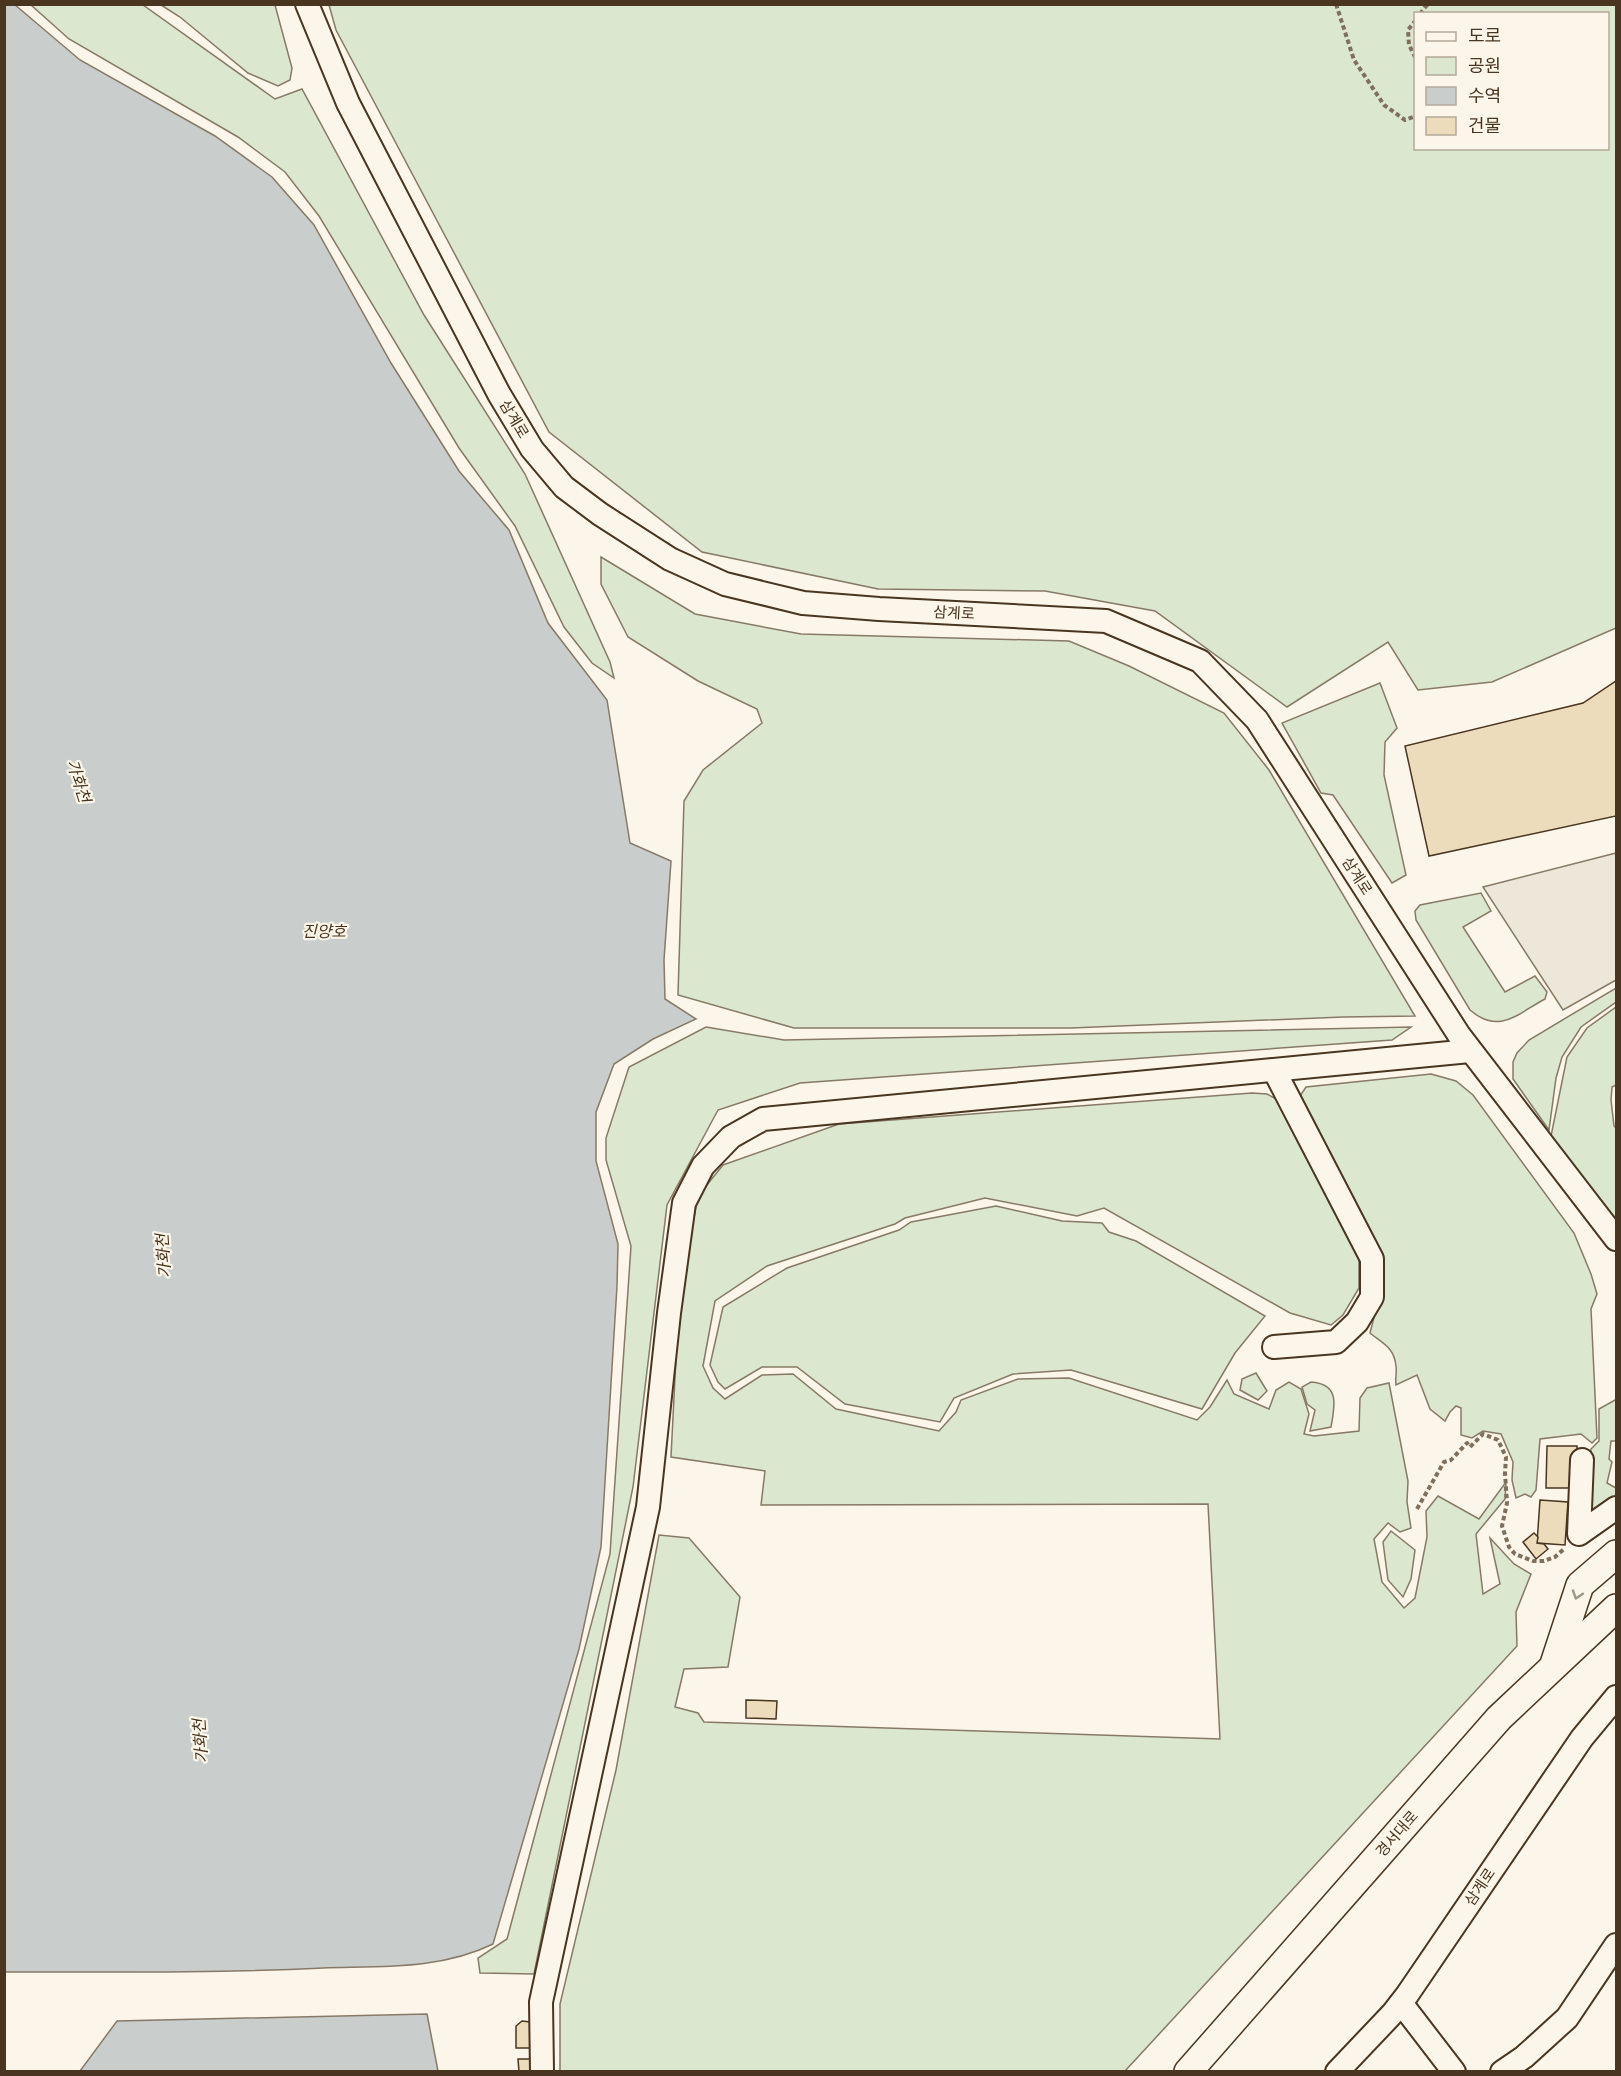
<svg xmlns="http://www.w3.org/2000/svg" width="1621" height="2076" font-family="'Varela Round','Noto Sans KR',sans-serif">
	<rect width="100%" height="100%" fill="#fbf6e9"/>
	<!-- green -->
	<g fill="#dce7d0" stroke="#887966" stroke-width="1.5" fill-rule="evenodd">
		<polygon points="31,5 143,5 275,99 302,89 424,315 525,474 610,662 614,678 592,663 564,627 515,526 459,448 319,216 285,172 238,137 69,39"/>
		<polygon points="161,5 275,5 292,68 290,80 278,86 248,73 180,17"/>
		<path d="M329,5h1287v623l-124,54 -74,8 -30,-48 -101,65 -132,-96 -110,-20 -167,-2 -176,-37 -153,-120 -213,-402zM1416,14h192v134h-192z"/>
		<polygon points="601,557 695,614 801,634 1069,641 1129,666 1224,713 1269,770 1415,1016 1343,1017 1071,1028 794,1028 678,995 684,801 703,770 762,723 757,709 698,681 628,637 601,584"/>
		<polygon points="1380,683 1397,728 1385,742 1384,775 1406,875 1392,883 1333,795 1321,793 1282,723"/>
		<path d="M1481,893l10,18 -28,16 42,65 30,-16 12,16 -2,7c-28,15 -46,36 -75,11l-54,-90 -1,-9 5,-6z"/>
		<polygon points="1616,988 1616,1002 1581,1027 1562,1057 1556,1078 1549,1130 1513,1079 1513,1062 1517,1053 1529,1040"/>
		<polygon points="1616,1007 1616,1085 1612,1087 1611,1100 1614,1126 1616,1128 1616,1219 1550,1141 1567,1057 1587,1028"/>
		<polygon points="706,1027 784,1040 1411,1027 1392,1040 800,1083 718,1110 667,1205 633,1487 534,1974 480,1973 478,1958 507,1939 610,1554 631,1246 606,1160 606,1138 629,1067"/>
		<path d="M1431,1074l25,7 17,14 101,138 17,41 6,20 -6,15 6,129 -5,5 -11,-9 -41,5 -4,51 -5,7 -6,-3 -9,4 -4,-18 1,-18 -12,-28 -18,-3 -11,7 -11,-3v-27l-5,-2 -6,6 -5,9 -15,-12 -13,-34 -21,10c-1,-7 1,-13 0,-19 -2,-19 -13,-22 -26,-33l7,-27 -7,-70 -70,-140 6,-9z"/>
		<polygon points="1252,1093 1267,1094 1287,1105 1359,1258 1359,1288 1343,1315 1331,1325 1290,1313 1104,1208 1077,1216 985,1198 905,1218 895,1224 767,1266 715,1301 703,1366 713,1388 725,1399 762,1375 793,1374 836,1409 939,1431 956,1412 961,1400 1018,1379 1069,1378 1197,1420 1210,1407 1227,1380 1234,1394 1269,1409 1276,1390 1289,1382 1301,1389 1309,1414 1304,1434 1314,1436 1359,1431 1360,1398 1367,1388 1389,1383 1408,1481 1407,1502 1411,1528 1400,1532 1388,1523 1374,1539 1382,1582 1404,1608 1415,1598 1427,1537 1426,1511 1438,1496 1479,1519 1506,1482 1505,1499 1476,1534 1483,1594 1500,1584 1490,1538 1514,1564 1531,1574 1516,1612 1517,1646 1125,2071 560,2072 560,2004 616,1770 659,1535 689,1538 740,1597 728,1667 684,1669 675,1707 698,1713 704,1722 1220,1739 1208,1504 761,1505 765,1471 671,1457 679,1298 698,1196 723,1165 839,1124"/>
		<polygon points="996,1206 1062,1221 1102,1223 1109,1232 1136,1241 1265,1316 1235,1353 1202,1409 1071,1370 1013,1374 954,1398 940,1422 845,1404 797,1367 762,1367 725,1389 718,1382 710,1365 723,1307 787,1268 899,1230 911,1222"/>
		<polygon points="1256,1373 1267,1391 1258,1400 1240,1390 1242,1379"/>
		<path d="M1311,1382c29,2 24,23 20,45l-21,4 5,-21 -8,-6 -5,-17z"/>
		<polygon points="1615,1400 1616,1400 1616,1441 1611,1441 1609,1459 1612,1462 1607,1483 1616,1488 1616,1502 1590,1517 1591,1449 1599,1441 1599,1409"/>
		<polygon points="1391,1531 1415,1550 1411,1579 1403,1597 1388,1580 1383,1542"/>
	</g>
	<!-- parking -->
	<polygon fill="#ede7d9" stroke="#887966" stroke-width="1.5" points="1616,853 1616,980 1563,1010 1483,887"/>
	<!-- water -->
	<g fill="#c9cecd" stroke="#887966" stroke-width="1.5">
		<path d="M14,4l66,56 135,76 57,41 42,48 77,138 68,108 50,59 39,93 59,77 23,143 41,18 -7,99 1,39 31,20 -43,20 -39,25 -18,48v49l22,83 -1,42 -16,261 -22,102 -86,295c-53,26 -113,22 -170,24 -106,5 -212,4 -318,4l-1,-1967z"/>
		<polygon points="427,2014 438,2071 80,2071 117,2021"/>
	</g>
	<!-- building -->
	<g fill="#ecdcbc" stroke="#4a3520" stroke-width="1.5">
		<polygon points="1616,681 1616,816 1429,856 1405,746 1583,703"/>
		<polygon points="1547,1446 1577,1446 1577,1488 1546,1488"/>
		<polygon points="1540,1500 1568,1502 1565,1545 1537,1543"/>
		<polygon points="1534,1533 1538,1537 1537,1543 1544,1544 1548,1549 1536,1559 1523,1542"/>
		<polygon points="746,1700 777,1701 776,1719 746,1718"/>
		<polygon points="522,2021 530,2022 534,2027 534,2048 516,2048 516,2026"/>
		<polygon points="518,2059 533,2059 533,2072 519,2072"/>
	</g>
	<g fill="none" stroke-linecap="round" stroke-linejoin="round">
		<defs>
			<g id="minor">
				<polyline points="307,4 348,103 499,394 532,449 564,487 600,514 670,559 725,584 803,603 879,609 1106,621 1200,661 1257,720 1459,1035 1616,1239"/>
				<polyline points="1274,1070 1372,1259 1372,1297 1357,1322 1336,1342 1274,1347"/>
				<polyline points="1582,1460 1579,1534 1616,1508"/>
				<polyline points="1401,2003 1454,2072"/>
				<polyline points="542,2072 541,2002 648,1507 669,1313 684,1203 703,1166 731,1137 763,1119 1470,1051"/>
				<polyline points="1337,2072 1393,2013 1407,1995 1582,1738 1616,1697"/>
				<polyline points="1502,2072 1524,2057 1567,2018 1616,1945"/>
			</g>
			<g id="major">
				<polyline points="1554,1664 1580,1585 1616,1554"/>
				<polyline points="1188,2072 1499,1718 1616,1608"/>
			</g>
		</defs>
		<!-- minor casing -->
		<use href="#minor" stroke="#4a3520" stroke-width="26"/>
		<!-- major casing -->
		<use href="#major" stroke="#4a3520" stroke-width="30"/>
		<!-- path -->
		<g stroke="#7f6f5c" stroke-width="4" stroke-dasharray="4.5 3" stroke-linecap="butt">
			<polyline points="1336,4 1354,60 1384,105 1405,120 1416,116"/>
			<polyline points="1420,14 1426,6 1430,4"/>
			<polyline points="1416,20 1408,30 1409,45 1416,59"/>
			<polyline points="1417,1509 1444,1462 1451,1460 1467,1443 1470,1447 1483,1434 1498,1440 1506,1457 1505,1473 1507,1503 1502,1526 1509,1547 1515,1554 1533,1561 1544,1561 1555,1557 1565,1548"/>
		</g>
		<!-- minor -->
		<use href="#minor" stroke="#fbf6e9" stroke-width="22"/>
		<!-- major -->
		<use href="#major" stroke="#fbf6e9" stroke-width="27"/>
	</g>
	<!-- one-way arrows -->
	<defs><path id="oneway-chevron" d="M-2-3.5L2.5 0L-2 3.5" fill="none" stroke-width="1.6" stroke-linecap="round" stroke-linejoin="round" transform="scale(1.5)"/></defs>
	<use stroke="#a29684" href="#oneway-chevron" transform="translate(1577 1595) rotate(108)"/>
	<g text-anchor="middle" dominant-baseline="central" stroke-width="4.5" stroke-linejoin="round" paint-order="stroke">
		<!-- street labels -->
		<g font-size="15" fill="#4a3520" stroke="#fbf6e9">
			<text transform="translate(514 419) rotate(59)">삼계로</text>
			<text transform="translate(954 613) rotate(3)">삼계로</text>
			<text transform="translate(1357 876) rotate(57)">삼계로</text>
			<text transform="translate(1397 1834) rotate(-49)">경서대로</text>
			<text transform="translate(1480 1887) rotate(-56)">삼계로</text>
		</g>
		<!-- water labels -->
		<g font-size="16" font-style="italic" fill="#4a3520" stroke="#fbf6e9">
			<text transform="translate(78 781) rotate(72)">가화천</text>
			<text x="324" y="932">진양호</text>
			<text transform="translate(164 1256) rotate(-94)">가화천</text>
			<text transform="translate(201 1741) rotate(-94)">가화천</text>
		</g>
	</g>
	<!-- border -->
	<rect width="1621" height="2076" fill="none" stroke="#4a3520" stroke-width="12"/>
	<!-- legend -->
	<rect x="1414" y="12" width="195" height="138" fill="#fbf6e9" stroke="#b4a999" stroke-width="1.5"/>
	<rect x="1426" y="32" width="30" height="9" fill="#fbf6e9" stroke="#b4a999" stroke-width="1.5"/>
	<text x="1468" y="42" font-size="18" fill="#4a3520">도로</text>
	<rect x="1426" y="57" width="30" height="18" fill="#dce7d0" stroke="#b4a999" stroke-width="1.5"/>
	<text x="1468" y="72" font-size="18" fill="#4a3520">공원</text>
	<rect x="1426" y="87" width="30" height="18" fill="#c9cecd" stroke="#b4a999" stroke-width="1.5"/>
	<text x="1468" y="102" font-size="18" fill="#4a3520">수역</text>
	<rect x="1426" y="117" width="30" height="18" fill="#ecdcbc" stroke="#b4a999" stroke-width="1.5"/>
	<text x="1468" y="132" font-size="18" fill="#4a3520">건물</text>
</svg>
